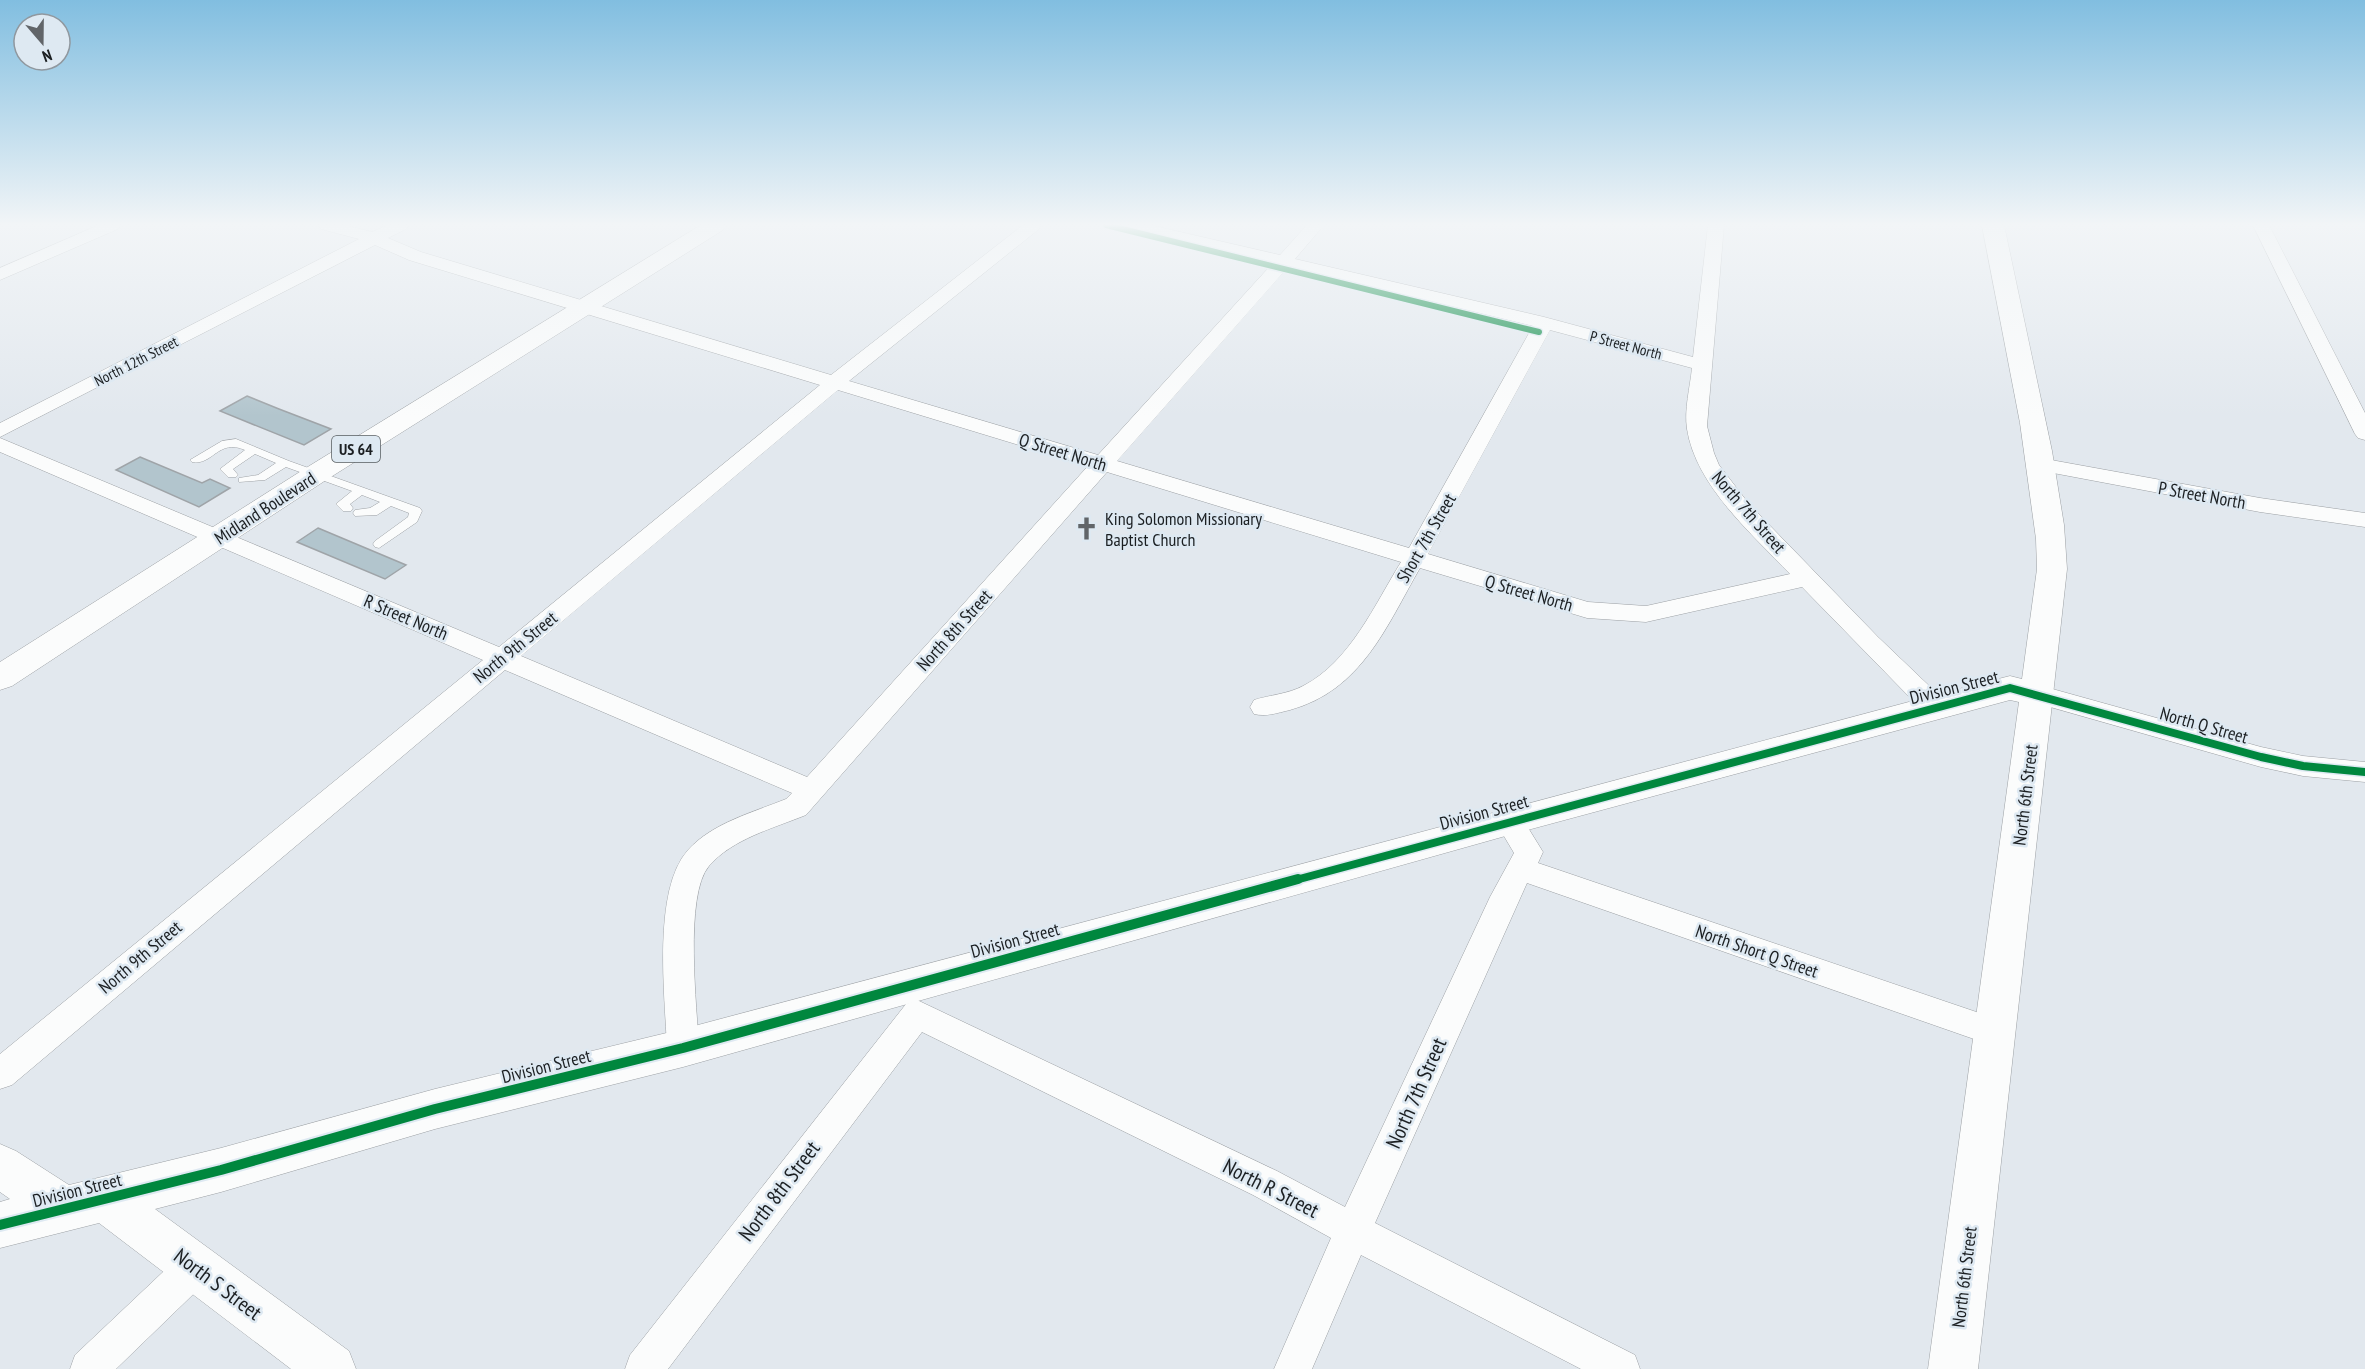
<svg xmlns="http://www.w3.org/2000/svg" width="2365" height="1369" font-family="'PT Sans Narrow',sans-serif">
	<rect width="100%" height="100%" fill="#e2e8ee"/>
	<!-- building -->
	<g fill="#b2c5cd" stroke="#9fa4a8" stroke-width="1.5">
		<polygon points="247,396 279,409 331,429 304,445 220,411"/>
		<polygon points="140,457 202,483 210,479 230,488 199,507 116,470"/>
		<polygon points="318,528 406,565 385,579 297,542"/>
	</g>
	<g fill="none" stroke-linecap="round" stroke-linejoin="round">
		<defs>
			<path id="lane" d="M236,439l53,22 131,47 2,3 -5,11 -38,26 -4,-1 -2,-3 2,-3 33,-24 1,-4 -18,-7 -14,9 -22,1 -2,-3 2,-3 15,-2 10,-6 -18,-7 -12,9 3,4 -2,3h-8l-7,-7 16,-13 -66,-24 -21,13 -26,2v-4l19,-3 18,-12 -21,-9 -22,15 5,6 -2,2h-8l-8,-8 25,-19c-27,-12 -32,16 -53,12l-2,-2 32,-19z"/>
			<g id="street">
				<polygon points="99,225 120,225 118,229 0,280 0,268"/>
				<path d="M319,225h25l28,7 16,-7h20l-2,4 -18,9 33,14 410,123 192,-150h18l-2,4 -190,152 249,74 174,-191 -147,-35 -2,-4h27l130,30 27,-30h17l-29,34 249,58 149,40 15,-132h16l-17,201 7,27 5,12 30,39 129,133 66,63 4,7 -4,7 -9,2 -9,-2 -124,-127 -156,35 -59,-4 -167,-50c-34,59 -58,122 -130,142 -13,3 -24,7 -36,4l-4,-7 4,-7c16,-5 34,-6 49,-14 47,-24 72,-82 98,-124l-294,-90 -301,343c-32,13 -74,24 -97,51 -25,29 -12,143 -10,182l-5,10 -11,5 -11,-5 -5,-10c-2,-52 -15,-158 21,-198 24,-27 66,-38 98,-51l6,-6 -287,-123 -493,415 -12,4v-35l483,-394 -483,-208v-14l499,209 321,-262 -411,-125 -34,-15 -375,192v-14l359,-184 -38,-10zM1288,267l245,59 -124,222 -292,-87zM1550,330l142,38c-2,19 -8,42 -5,61 9,57 65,105 103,145l-144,32 -58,-4 -160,-48zM838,390l250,76 -281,311 -286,-121z"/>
				<polygon points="2253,225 2269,225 2365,413 2365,440 2358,438 2355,434"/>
				<polygon points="2040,458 2260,498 2365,513 2365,527 2260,512 2032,469 2029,464 2032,459"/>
				<polygon points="2038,685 2261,747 2303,756 2365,762 2365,782 2303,776 2261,767 2029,701 2025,694 2029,687"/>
				<polygon points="1509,810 1519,813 1543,852 1538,863 1994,1018 2005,1022 2010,1032 2005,1042 1994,1046 1527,883 1375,1223 1635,1355 1640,1369 1581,1369 1361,1255 1312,1369 1274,1369 1331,1238 1253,1195 922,1032 668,1369 625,1369 630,1355 906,1004 917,1000 1277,1171 1345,1207 1490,897 1514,853 1495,821 1499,813"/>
				<polygon points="195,1249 208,1254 213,1267 208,1280 116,1369 70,1369 75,1355 182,1254"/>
			</g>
			<polygon id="secondary" points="1982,225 2004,225 2052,451 2064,525 2067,569 1978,1369 1928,1369 2019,702 2010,700 1509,835 683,1067 435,1129 221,1192 155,1209 349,1351 356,1369 291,1369 99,1223 0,1248 0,1202 10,1199 0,1192 0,1144 16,1151 69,1185 221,1148 435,1089 683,1029 1935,695 2010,676 2022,679 2037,569 2036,539 2020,423"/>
			<polygon id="primary" points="701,225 726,225 723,230 326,480 12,686 0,690 0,662 306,468"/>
		</defs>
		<!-- lane casing -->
		<use href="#lane" stroke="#9ca0a4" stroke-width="1"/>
		<!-- street casing -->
		<use href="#street" stroke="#9ca0a4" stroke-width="1"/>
		<!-- secondary casing -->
		<use href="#secondary" stroke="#9ca0a4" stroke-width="1"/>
		<!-- primary casing -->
		<use href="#primary" stroke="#9ca0a4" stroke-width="1"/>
		<!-- lane -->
		<use href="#lane" fill="#fbfcfc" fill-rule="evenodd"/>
		<!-- street -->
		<use href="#street" fill="#fbfcfc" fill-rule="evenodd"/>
		<!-- secondary -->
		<use href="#secondary" fill="#fbfcfc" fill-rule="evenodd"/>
		<!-- primary -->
		<use href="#primary" fill="#fbfcfc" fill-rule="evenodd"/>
		<defs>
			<polyline id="cycleway-far2" points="1106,225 1539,332"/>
			<polyline id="cycleway-far1" points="1292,881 2010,688 2261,757 2303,766 2365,772"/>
			<polyline id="cycleway" points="0,1225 221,1170 435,1109 683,1048 1298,879"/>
		</defs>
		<!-- cycleway-far2 casing -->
		<use href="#cycleway-far2" stroke="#dee9f2" stroke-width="9"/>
		<!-- cycleway-far1 casing -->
		<use href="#cycleway-far1" stroke="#dee9f2" stroke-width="11"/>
		<!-- cycleway casing -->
		<use href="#cycleway" stroke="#dee9f2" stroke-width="14"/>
		<!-- cycleway-far2 -->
		<use href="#cycleway-far2" stroke="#00873e" stroke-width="6"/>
		<!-- cycleway-far1 -->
		<use href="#cycleway-far1" stroke="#00873e" stroke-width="8"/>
		<!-- cycleway -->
		<use href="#cycleway" stroke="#00873e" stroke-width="10"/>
	</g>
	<!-- sky -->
	<linearGradient id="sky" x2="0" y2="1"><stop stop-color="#81bee0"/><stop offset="0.54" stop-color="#f2f5f7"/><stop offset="1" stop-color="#f2f5f7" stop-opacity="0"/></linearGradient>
	<rect width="2365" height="416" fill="url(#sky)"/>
	<!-- icons -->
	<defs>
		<symbol id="church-bare" viewBox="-9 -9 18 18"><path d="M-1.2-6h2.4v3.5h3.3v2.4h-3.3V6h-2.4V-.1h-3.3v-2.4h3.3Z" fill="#616569" stroke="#dee9f2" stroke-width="2.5" paint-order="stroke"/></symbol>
	</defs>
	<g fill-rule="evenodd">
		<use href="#church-bare" x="1070" y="512" width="33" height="33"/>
	</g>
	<g text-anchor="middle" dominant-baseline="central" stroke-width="5" stroke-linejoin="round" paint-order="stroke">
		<!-- far-street labels -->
		<g font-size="15" fill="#1b1f22" stroke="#dee9f2">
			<text transform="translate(1626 345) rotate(15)">P Street North</text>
			<text transform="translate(136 361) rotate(-27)">North 12th Street</text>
		</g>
		<!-- shield labels -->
		<rect fill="#dee9f2" stroke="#565c60" stroke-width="1.5" x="332" y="436" width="48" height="26" rx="4.5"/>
		<g font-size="16" font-weight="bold" fill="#1b1f22">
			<text x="356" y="449">US 64</text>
		</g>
		<!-- street labels -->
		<g font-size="18" fill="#1b1f22" stroke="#dee9f2">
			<text transform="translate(1063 452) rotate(17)">Q Street North</text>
			<text transform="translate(2202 495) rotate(10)">P Street North</text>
			<text transform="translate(265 508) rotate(-33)">Midland Boulevard</text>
			<text transform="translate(1749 512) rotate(49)">North 7th Street</text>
			<text transform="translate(1426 538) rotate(-60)">Short 7th Street</text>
			<text transform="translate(1529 593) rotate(16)">Q Street North</text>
			<text transform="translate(406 617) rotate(23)">R Street North</text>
			<text transform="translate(954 630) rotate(-48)">North 8th Street</text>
			<text transform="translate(515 647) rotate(-39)">North 9th Street</text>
			<text transform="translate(1954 687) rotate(-14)">Division Street</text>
			<text transform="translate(2204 725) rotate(16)">North Q Street</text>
			<text transform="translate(2025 795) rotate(-83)">North 6th Street</text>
			<text transform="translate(1484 812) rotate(-15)">Division Street</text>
			<text transform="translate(1015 940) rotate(-15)">Division Street</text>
			<text transform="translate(1757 951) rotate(19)">North Short Q Street</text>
			<text transform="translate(140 957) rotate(-40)">North 9th Street</text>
			<text transform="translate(546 1066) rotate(-14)">Division Street</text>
			<text transform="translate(77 1190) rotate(-14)">Division Street</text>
			<text transform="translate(1964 1277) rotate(-83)">North 6th Street</text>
		</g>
		<!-- poi labels -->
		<g font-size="18" fill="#1b1f22" stroke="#dee9f2" text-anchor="start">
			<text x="1105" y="518">King Solomon Missionary<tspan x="1105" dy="21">Baptist Church</tspan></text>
		</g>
		<!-- near-street labels -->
		<g font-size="21" fill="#1b1f22" stroke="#dee9f2">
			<text transform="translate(1416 1093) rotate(-66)">North 7th Street</text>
			<text transform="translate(1271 1188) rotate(27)">North R Street</text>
			<text transform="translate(779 1191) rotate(-53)">North 8th Street</text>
			<text transform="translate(218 1284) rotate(37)">North S Street</text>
		</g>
	</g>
	<!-- north arrow -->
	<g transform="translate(42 42) rotate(160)"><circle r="28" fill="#dee9f2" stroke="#90989f" stroke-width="1.5"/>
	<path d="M0-4.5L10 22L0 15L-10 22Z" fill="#616569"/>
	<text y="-9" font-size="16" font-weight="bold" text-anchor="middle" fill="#1b1f22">N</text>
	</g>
</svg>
